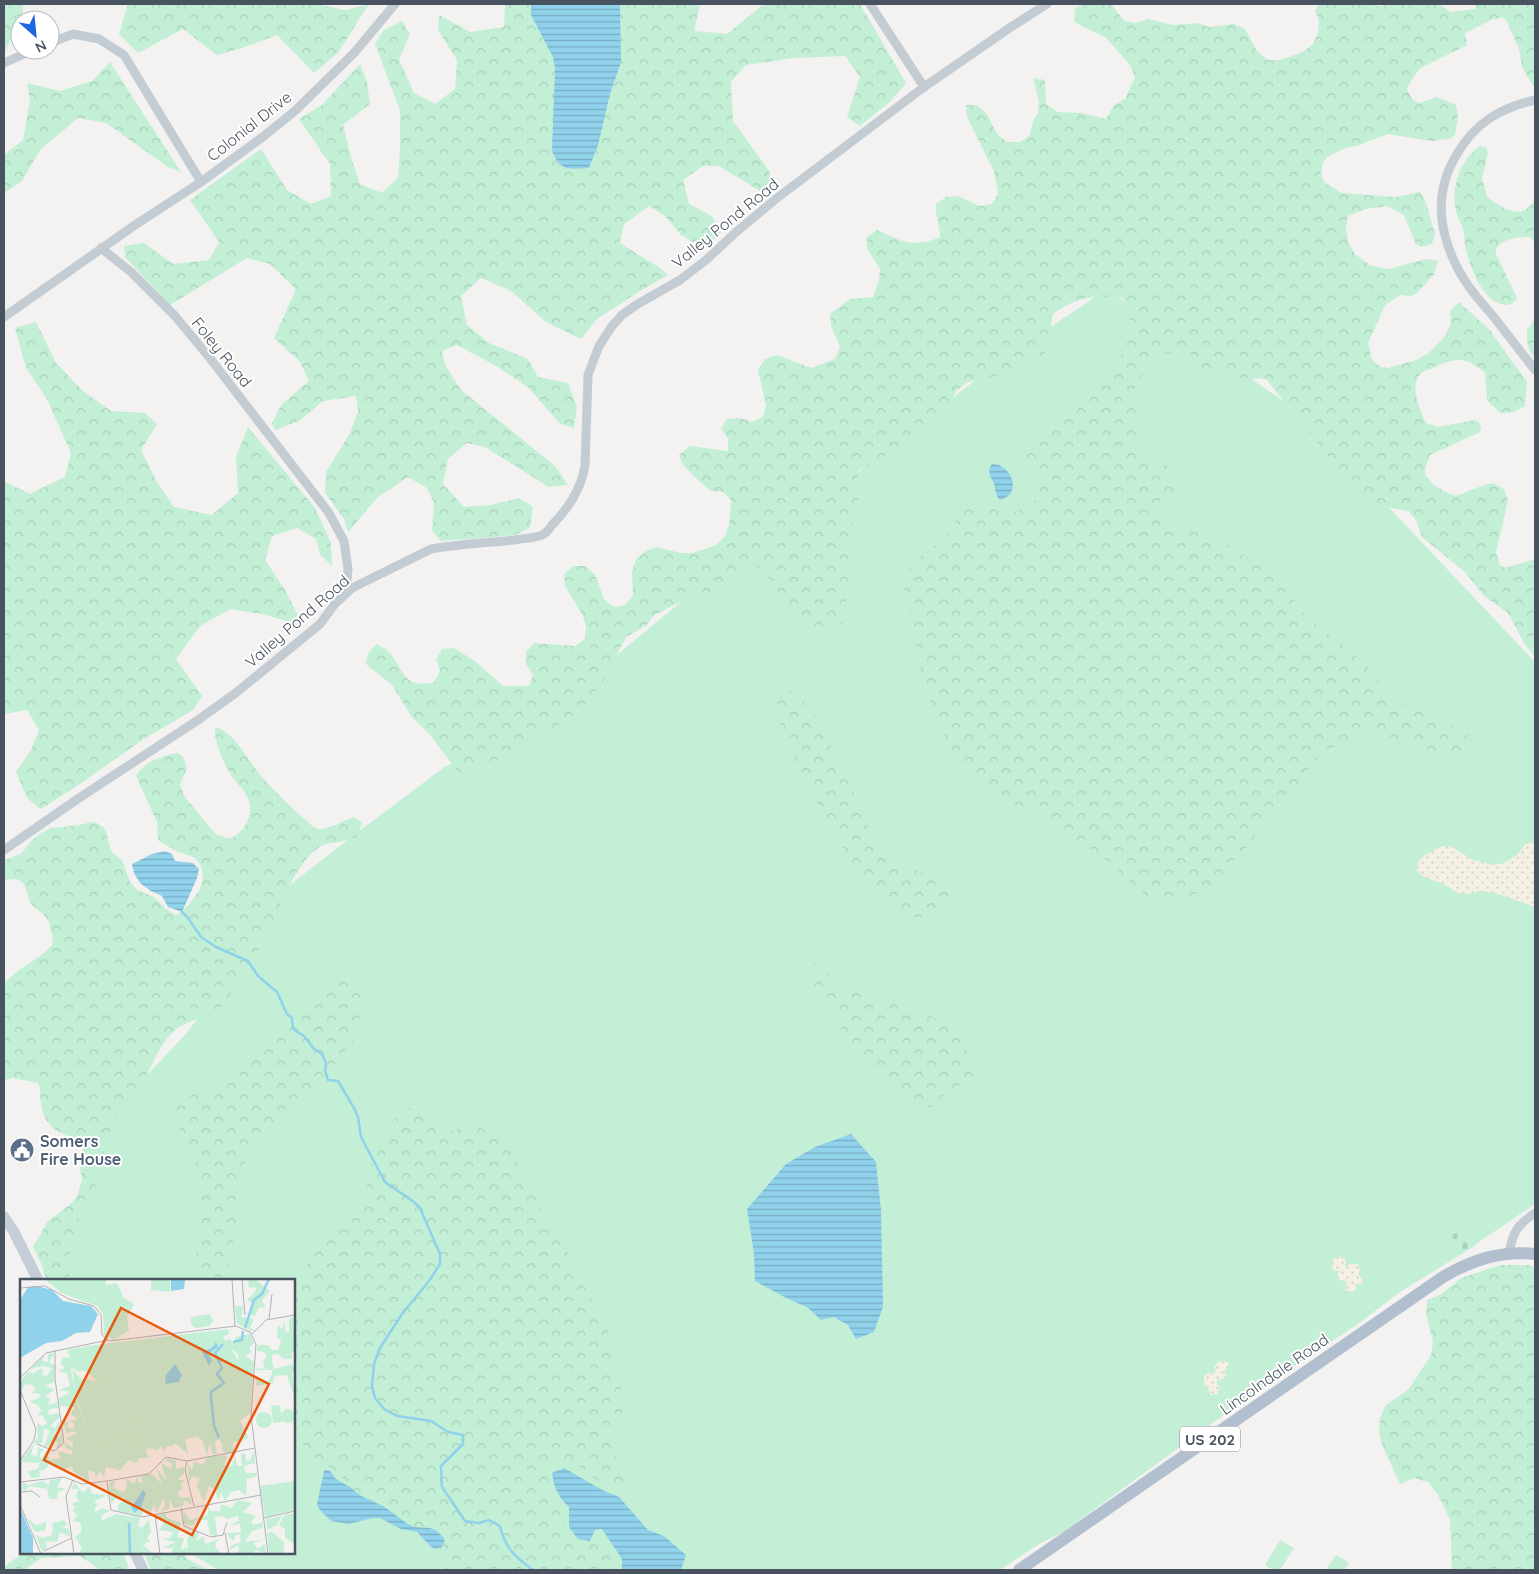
<svg xmlns="http://www.w3.org/2000/svg" width="1539" height="1574" font-family="Quicksand,sans-serif">
	<defs>
		<pattern id="forest-crowns" width="20" height="18" patternUnits="userSpaceOnUse" patternTransform="scale(1.25)"><rect width="20" height="18" fill="#c2efd6"/><path d="M2 6a3 3 0 1 1 6 0M12 15a3 3 0 1 1 6 0" fill="none" stroke="#a8cfba"/></pattern>
		<pattern id="sand-dots" width="8" height="8" patternUnits="userSpaceOnUse" patternTransform="scale(1.25)"><rect width="8" height="8" fill="#f4f0e3"/><path d="M2 2h.1M6 6h.1" fill="none" stroke="#d3d0c5" stroke-width="1.8" stroke-linecap="round"/></pattern>
		<pattern id="cemetery-stones" width="16" height="16" patternUnits="userSpaceOnUse" patternTransform="scale(1.25)"><rect width="16" height="16" fill="#c2efd6"/><path d="M2 7V4a2 2 0 0 1 4 0v3zM10 15v-3a2 2 0 0 1 4 0v3z" fill="#a8cfba"/></pattern>
		<pattern id="water-rules" width="6" height="5" patternUnits="userSpaceOnUse" patternTransform="scale(1.25)"><rect width="6" height="5" fill="#90d2eb"/><path d="M0 2.5h6" fill="none" stroke="#78adc2"/></pattern>
	</defs>
	<rect width="100%" height="100%" fill="#f4f2f1"/>
	<!-- grass -->
	<g fill="#c2efd6">
		<polygon points="1104,291 1179,328 1286,403 1361,478 1535,662 1535,1204 1460,1255 1400,1292 1358,1324 1293,1367 1211,1424 1065,1531 1039,1544 1000,1570 218,1570 190,1553 294,1553 294,1280 65,1280 57,1246 110,1114 185,1035 260,936 273,898 354,835 443,768 512,731 571,693 682,601 773,547 845,482 1000,361"/>
		<polygon points="1280,1540 1294,1548 1280,1570 1273,1570 1265,1565"/>
		<polygon points="1336,1555 1349,1563 1345,1570 1326,1570"/>
	</g>
	<!-- forest -->
	<g fill="url(#forest-crowns)">
		<polygon points="4,4 23,4 23,14 6,49 4,49"/>
		<polygon points="128,4 316,4 345,10 368,5 338,53 314,73 277,35 245,47 217,55 183,29 138,53 119,34"/>
		<polygon points="505,4 700,4 694,31 727,34 764,4 860,4 906,83 890,102 860,126 847,117 860,77 845,56 794,58 746,65 731,82 733,121 769,171 773,185 763,193 719,166 703,166 683,180 689,204 712,216 721,233 704,249 681,235 665,216 649,206 624,224 620,243 660,268 668,275 640,291 597,319 581,339 546,322 511,291 481,278 461,296 467,325 489,343 528,359 538,377 568,383 577,407 574,428 560,424 529,388 498,367 457,345 442,351 445,365 461,390 555,466 568,485 549,487 485,447 467,443 448,459 443,484 464,507 491,505 519,498 533,507 530,528 515,535 441,541 432,531 434,503 427,488 408,477 378,497 348,532 344,519 325,493 326,472 350,433 358,411 356,396 323,401 299,421 275,430 272,423 282,404 309,381 300,362 274,338 296,289 270,264 247,258 170,305 125,257 124,246 144,243 173,264 209,260 219,242 190,200 261,149 287,190 311,204 331,196 330,164 299,119 322,105 360,64 367,82 370,104 343,125 352,161 360,184 382,193 398,178 400,149 400,110 375,44 383,31 402,21 410,34 399,59 414,93 435,104 455,89 457,60 438,30 439,15 470,32 504,27"/>
		<path d="M1083,4h28l13,17 12,2 12,-4 25,6 24,-2 12,4 25,-3 11,5 12,22 11,9h12l23,-8 10,-8 5,-11 1,-12 -4,-11 4,-6h54l5,2 17,-2h43l13,8 25,-3 -1,-5h60v85l-13,-22 -3,-18 -12,-27 -3,-4 -11,1 -28,14 2,12 -48,24 -10,15 -2,6 6,10 6,3 18,-6 19,8 2,11 -3,19 -5,4 -18,2 -45,-7 -30,12 -12,2 -18,9 -4,5 -2,13 3,7 17,11 54,4 25,-5c9,13 9,26 15,41l-3,11 -11,3 -5,-3 -12,-29 -17,-9 -21,3 -18,7 -2,12 2,14 7,12 16,12 18,3 37,-10 12,2 -4,13 -17,19 -5,3 -11,-1 -16,10 -17,38 4,17 9,7 7,1 28,-8 13,-7 17,-18 5,-12 -1,-12 9,-9 30,27 38,53 -2,24 -11,6 -14,1 -13,-13 -2,-27c-20,-16 -27,-16 -50,-6 -6,3 -14,4 -17,10 -7,15 2,33 8,46l12,4 37,-7 5,3 1,6 -3,4 -48,22c-1,5 -5,11 -5,16 0,12 22,22 31,25l31,-12 6,-1 11,6 4,11 -12,53 4,12 5,3 30,-9v98l-11,-14 -16,-30 -24,-17 -19,-24 -43,-35 -6,-17 -8,-9 -23,-4 -16,-8 -19,-15 -84,-105c-25,-1 -53,0 -72,-18l1,-4 -19,-6 -23,6 -21,36 5,22 2,32 7,11c23,7 28,6 28,34l-28,18 20,14 14,6 31,5 55,34 18,18 22,29 57,46 33,37 10,7 26,9 33,17 8,9 -6,9 -26,7 -71,-24 -46,18 -18,21 -8,22 -7,8 -21,17 -55,64 -39,22h-11l-12,-5 -19,-14 -24,-24 -73,-47 -53,-25 -26,-24 -29,-67 -12,-44 -11,-62 -5,-12 15,-21 30,-23 21,-34c17,-2 21,-1 33,11 22,-1 47,-11 36,-38 -3,-7 -10,-14 -14,-20l1,-12 33,-17 13,-21 29,-24 24,-28 5,-11 3,-23 -7,-22c-28,-3 -47,-1 -70,16l-6,37 -8,7 -30,16 -41,8 -11,8 -12,23 -39,24 -7,13 -41,20v34l-9,35 3,23 -1,13 -9,48 -9,7 -23,-4 -18,-13 -8,-9 -10,-20 -17,-18 -12,2 -32,25 -31,8 -29,15 -6,9 -21,12 -22,43 -15,20 -17,16 -30,19 -24,9 -18,15 -31,15 -11,-2 -28,-37 -19,-19 -19,-31 -26,-21 2,-11 9,-9c3,2 7,4 10,6 18,18 14,40 47,32l6,-11 -4,-11 6,-11 12,-1 21,13 28,25h26l4,-11 -7,-11v-13l9,-8 40,3 10,-7 1,-12 -3,-11 -18,-30 -1,-12 9,-8h13l9,9 9,24 10,8 11,-2 8,-9 -1,-24 4,-13 10,-8 10,-4 25,6h12l23,-8 9,-9 4,-11 2,-25 -8,-8 -12,-1 -11,-9 -17,-17 -4,-10 11,-9 38,5v-13l-7,-9 6,-10 13,-1 12,4 11,-5 3,-12 -8,-35 7,-11 12,-4 34,13 24,-9 5,-12 -9,-21 -1,-12 20,-15 23,-2 6,-16 1,-12 -13,-20v-12l10,-7c25,11 36,19 63,7 0,-13 -5,-20 -4,-33l10,-7 12,-1 22,10 12,-2 6,-10 -4,-23 -27,-54 -1,-12h11l10,9 10,20 10,8h13l10,-7 2,-11 6,-11 1,-12 -6,-23 12,2 1,24 12,8 24,1 24,6 8,-14 11,-6 10,-22 -5,-12 -24,-27 -32,-16 1,-13z"/>
		<polygon points="110,62 181,172 168,167 106,123 78,118 40,150 22,181 4,193 4,155 23,140 30,100 27,83 60,91 92,81"/>
		<path d="M1480,146l6,1 2,6 -6,25 5,19c17,11 34,26 48,2v44l-5,-6c-12,0 -25,1 -34,11v6l21,44c-4,7 -9,8 -16,6 -21,-6 -33,-42 -36,-60 -1,-4 0,-8 -1,-12 -2,-8 -8,-16 -9,-25 -3,-23 6,-48 25,-61z"/>
		<path d="M1535,319v39c-8,-7 -8,-18 -8,-28z"/>
		<polygon points="36,322 56,363 83,391 111,411 145,413 157,424 141,450 157,482 174,507 212,515 238,493 236,457 248,427 315,508 331,543 332,566 320,554 316,539 297,528 272,536 265,560 284,588 298,615 293,623 262,614 230,609 200,626 176,659 202,696 193,710 144,739 74,788 41,809 27,798 16,772 31,750 39,730 27,710 4,714 4,481 30,494 65,477 71,453 47,399 26,368 15,328"/>
		<polygon points="778,685 784,686 811,709 816,716 853,791 865,822 889,855 909,867 931,876 946,886 950,891 951,896 949,908 946,913 935,918 915,917 882,898 863,880 837,837 825,822 814,794 788,745 781,727 776,696 776,690"/>
		<path d="M215,727c20,4 35,38 49,52 12,14 25,26 38,38 5,3 10,10 15,12 7,2 29,-9 37,-12l8,6 -5,14c-6,1 -12,4 -18,5 -6,1 -12,1 -18,4 -27,17 -43,66 -56,93 -7,13 -15,23 -23,35 -6,8 -9,18 -15,26 -13,19 -38,17 -54,32 -18,17 -23,43 -37,62 -7,10 -18,18 -23,30 -10,22 -11,46 -20,69 -4,12 -13,22 -17,34l-8,36 2,17h-24l-5,-17 -8,-16 15,-26 20,-15 9,-9 5,-17 -2,-12 4,-23 -1,-6c-22,-3 -39,-11 -42,-36 -2,-8 1,-13 -3,-20l-25,-5 -9,2v-97l15,-13 24,-16 9,-9 1,-6 -4,-17 -4,-6 -15,-13 -5,-17 -3,-4 -6,-3 -12,1v-20l17,-6 11,-14 9,-7 10,-5 28,-3 13,-3 5,1 5,3 4,5 4,17 3,5 9,7 8,22 7,8 17,7 12,12 10,6c10,-5 16,-14 22,-23 7,-10 7,-28 -5,-35 -4,-2 -10,-3 -15,-5 -7,-4 -14,-8 -20,-12l-1,-18 -21,-46c8,-14 26,-21 42,-23l5,4 4,11 -7,17 5,12 27,33 4,4 13,5c15,-6 24,-22 20,-38 -3,-10 -13,-18 -18,-26 -7,-11 -18,-35 -16,-48z"/>
		<path d="M814,962l6,3 15,17 10,6 79,24 21,12 19,21 13,31c-8,8 -18,8 -27,14 -7,5 -11,15 -20,17 -6,1 -15,-2 -19,-5 -8,-6 -14,-15 -21,-22 -13,-10 -27,-12 -38,-26 -7,-9 -9,-22 -14,-31 -10,-17 -37,-41 -24,-61z"/>
		<path d="M341,977l13,3 5,4 3,5v12l-2,14 -7,26 -26,33 -14,13 -12,22 -39,32 -14,17 -6,11 -4,18 -3,44 -7,37 -7,12h-19c-2,-12 -7,-26 -6,-38 0,-10 5,-17 6,-26 2,-7 -1,-13 -2,-19 -4,-14 -1,-28 -6,-42 -6,-17 -27,-39 -17,-57l24,-5 18,-6 11,-7 8,-9 24,-21 16,-24 17,-6 10,-6 17,-26 8,-8z"/>
		<path d="M411,1107c16,0 16,17 27,23 9,5 20,-2 29,-3 7,-1 20,3 26,6 22,12 46,76 61,100 4,7 10,14 15,21 5,8 7,17 11,24 10,18 21,35 28,54 2,6 4,13 4,19 -1,4 -1,7 -1,11l13,33c3,19 -10,30 -10,45 1,8 2,16 4,24 3,12 10,16 1,29 -8,-5 -16,-9 -24,-14 -8,-7 -18,-17 -29,-19 -5,-1 -11,2 -14,6 -13,14 7,40 12,54 2,4 1,8 3,11 2,6 7,12 11,16 9,0 17,-5 27,-7l12,26 -2,4h-171c10,-15 -20,-34 -31,-43h-6l-44,-27 -26,-28 -27,-18 -11,-14 -5,-18v-31l6,-22 -6,-29v-45l7,-22 10,-15 21,-23 19,-13 4,-6 10,-23 8,-31 16,-29 1,-6 6,-10z"/>
		<polygon points="1500,1265 1528,1265 1535,1267 1535,1570 1452,1570 1450,1519 1437,1493 1428,1482 1414,1478 1400,1484 1382,1445 1379,1432 1380,1418 1386,1405 1409,1389 1431,1355 1433,1341 1426,1314 1427,1300 1440,1295 1461,1278"/>
		<polygon points="23,1553 123,1553 129,1568 126,1570 100,1570 80,1556 41,1558 25,1570 4,1570 4,1567"/>
		<polygon points="144,1553 186,1553 185,1556 189,1560 209,1570 151,1570"/>
	</g>
	<!-- sand -->
	<g fill="url(#sand-dots)">
		<polygon points="1535,840 1535,907 1495,893 1480,891 1470,894 1458,893 1445,885 1422,876 1416,869 1419,861 1425,855 1440,847 1450,846 1473,860 1494,865 1506,862 1517,855 1525,845"/>
		<polygon points="1338,1256 1346,1260 1346,1263 1344,1265 1347,1267 1349,1264 1358,1264 1360,1270 1358,1275 1361,1277 1363,1281 1361,1284 1355,1284 1356,1288 1354,1292 1347,1291 1345,1288 1347,1283 1344,1280 1340,1281 1337,1275 1339,1271 1333,1270 1332,1261"/>
		<path d="M1219,1361l9,1v7l-5,2 3,3 -3,5 -6,2v4h2l1,3 -3,3 1,3 -7,1 -3,-5v-4h-3c0,-4 -3,-9 1,-12l4,-1 2,3 1,-3 3,-2 -2,-4z"/>
	</g>
	<!-- cemetery -->
	<polygon fill="url(#cemetery-stones)" points="1463,1228 1476,1245 1460,1255 1447,1239"/>
	<!-- water -->
	<g fill="url(#water-rules)">
		<path d="M531,4h89l1,58 -11,32 -12,51 -9,23c-21,1 -28,4 -37,-17l3,-82 -2,-12 -22,-42z"/>
		<path d="M992,464c20,0 31,30 8,36 -5,-5 -4,-10 -6,-16 -3,-7 -8,-12 -2,-20z"/>
		<polygon points="165,851 172,854 175,861 193,863 199,869 197,878 182,912 168,907 162,896 151,891 140,883 134,873 132,864 152,854"/>
		<polygon points="851,1134 876,1162 881,1210 883,1307 874,1332 856,1339 848,1325 834,1317 821,1320 807,1307 788,1299 755,1281 754,1254 747,1209 786,1164 815,1147"/>
		<path d="M564,1468l38,22 17,7 29,33 16,6 22,19 -5,15h-59v-11l-20,-30 -7,1 -5,11 -12,-2 -9,-12v-20c-11,-10 -15,-20 -17,-34z"/>
		<polygon points="326,1470 330,1471 336,1479 350,1487 361,1496 383,1506 408,1524 414,1527 430,1528 437,1531 443,1537 445,1542 441,1547 435,1549 430,1546 417,1532 401,1529 380,1518 372,1518 349,1524 331,1521 319,1509 317,1504 324,1471"/>
	</g>
	<g fill="none" stroke-linecap="round" stroke-linejoin="round">
		<!-- stream -->
		<path stroke="#90d2eb" stroke-width="2.5" d="M182,912l6,6 13,19 15,10 32,14 10,15 19,16 10,22 5,4 1,11 11,7 10,13 8,5 4,9 -1,8 3,9 10,1 16,27 4,9 3,20 24,45 29,20 6,6 20,46v10l-11,17 -27,33 -22,34 -6,16 -2,22 3,12 9,11 13,7 34,5 17,11 15,3v9l-22,22 1,21 23,34 14,2 10,-3 11,6c5,22 15,31 33,44"/>
		<!-- street -->
		<g stroke="#c3cbd3" stroke-width="9">
			<polyline points="870,4 924,87"/>
			<polyline points="50,43 73,34 99,39 124,55 201,182"/>
			<polyline points="4,63 33,50"/>
			<path d="M1535,100c-35,8 -60,23 -78,54 -23,38 -19,75 0,113 9,18 23,34 36,49 14,18 28,36 42,54"/>
			<polyline points="101,248 131,272 175,316 209,357 329,513 344,541 348,569 346,593"/>
			<polyline points="4,317 135,225 201,182 264,136 296,110 354,53 395,4"/>
			<path d="M4,850l72,-50 122,-80 39,-28 83,-68 14,-19 18,-17 79,-39c27,-5 55,-6 83,-9 9,-2 22,-1 30,-6 3,-2 6,-6 8,-9 16,-16 29,-36 33,-59l3,-91 11,-29 13,-20 10,-11 14,-10 44,-25 26,-20 29,-27 42,-35 147,-111 87,-60 36,-23"/>
			<path d="M1509,1253c4,-21 8,-28 26,-40"/>
		</g>
		<!-- secondary -->
		<g stroke="#c5cdd9" stroke-width="11">
			<polyline points="4,1217 14,1232 38,1280"/>
			<polyline points="135,1553 143,1570"/>
		</g>
		<!-- primary -->
		<path stroke="#b2bfcf" stroke-width="12" d="M1019,1570l424,-293c29,-17 58,-27 92,-23"/>
	</g>
	<!-- icons -->
	<defs>
		<symbol id="civic-disc" viewBox="-11 -11 22 22"><circle r="9.5" fill="#5c6f8a" stroke="#fff"/><path d="M-.6-6.5H3V-4.5H.6V-3L4-1V1h2V6H-6V1h2V-1L-.6-3ZM-1.2 2.5V6h2.4V2.5Z" fill="#fff"/></symbol>
	</defs>
	<g fill-rule="evenodd">
		<use href="#civic-disc" x="8" y="1136" width="28" height="28"/>
	</g>
	<g text-anchor="middle" dominant-baseline="central" stroke-width="4" stroke-linejoin="round" paint-order="stroke">
		<!-- shield labels -->
		<rect fill="#fff" stroke="#80878f" stroke-width="1" x="1180" y="1426.5" width="60" height="25" rx="4"/>
		<g font-size="15" font-weight="bold" fill="#49535f">
			<text x="1210" y="1439">US 202</text>
		</g>
		<!-- street labels -->
		<g font-size="16" fill="#49535f" stroke="#fff">
			<text transform="translate(249 126) rotate(-38)">Colonial Drive</text>
			<text transform="translate(725 223) rotate(-39)">Valley Pond Road</text>
			<text transform="translate(222 352) rotate(51)">Foley Road</text>
			<text transform="translate(297 621) rotate(-41)">Valley Pond Road</text>
			<text transform="translate(1274 1374) rotate(-35)">Lincolndale Road</text>
		</g>
		<!-- service labels -->
		<g font-size="16" font-weight="bold" fill="#4e5e75" stroke="#fff" text-anchor="start">
			<text x="40" y="1141">Somers<tspan x="40" dy="18">Fire House</tspan></text>
		</g>
	</g>
	<!-- overview -->
	<g transform="translate(20 1279)">
		<rect width="275" height="275" fill="#f4f2f1"/>
		<path d="M190,35l3,7 -4,5 -13,2 -5,-3v-8zM208,50l1,5 -6,3 28,42 -4,33 -11,10 -27,13 -109,18 -12,-20 -13,-41 -3,-29 4,-10 11,-7zM260,126l2,17 -9,1 -2,-17zM261 137a7 7 0 1 1 14 0a7 7 0 1 1-14 0ZM236 141a8 8 0 1 1 16 0a8 8 0 1 1-16 0Z" fill="#c2efd6"/>
		<path d="M25,0h62l-2,6 12,-2 7,15 10,6 -7,14 2,12 -15,10 -10,-5 -1,-21 -6,-8 -36,-13zM131,0h19v13l-19,-2zM228,0h7l15,12 -8,9 4,8 -7,-1 -4,9 -8,-3 5,-3v-7l-5,-3 9,-10 -1,-3 -6,1zM215,27h9l-3,11 13,2 -4,9 5,2 -4,1 -14,-8zM273,38l2,35h-3v7h-8l-6,-5 -6,1v6l2,8 18,-5 3,5 -3,5 3,25 -8,-24 -13,1 -1,7 -17,3v-8l12,4 4,-8v-4h-15l-1,-2 9,1 -2,-9 4,-4 -3,-4 -7,-1 1,-6h10l4,5h6l3,-9 -4,-4 1,-11 5,2 1,-8 2,12h3v-13zM230,55l4,9 -5,5 3,4 -7,4 9,6 -4,51 -10,8 9,17 -16,4v7l4,1 -10,3 -4,-2 -1,-8 -4,-4 -3,3 2,12h-5l-2,-11 -3,12 -5,-15 -5,-2 30,-11 17,-13 4,-6 2,-26 -15,19 -6,19 -21,5 -2,-4 20,-10 24,-35 -11,-14 -1,-8 -10,-8 -3,18 8,16 -1,6 -7,12 -19,10 -7,-7 1,-31 5,-9 6,6 -2,-13 13,-13 8,-2 3,5 3,-7zM69,67v4l-13,7 -5,13 6,32 12,34 9,8 6,-8 -1,-6 3,-1 -8,-11 -11,-27 14,7 22,-8 14,24 -3,21 -11,4 -7,-3 -1,6 -14,4 -3,5 7,2 4,-3 23,-2 10,-15 6,11 37,-6 3,16 -13,-11 -3,4 -5,-2 -3,7 -3,-6 -4,4 -9,-2 -2,3 3,7h-10l-3,5 -7,-3 -9,10 -14,-3 -2,11 -3,-7 -5,6 -1,-5 -7,-2 1,11 -15,-9 -2,-6 -9,4 -13,-8 -4,7 -7,2 1,6 -9,1 -3,-7 10,-2 2,-6 -19,-1 17,-25 -1,-14 6,3 4,-3 -5,-8 -4,1 3,-6 -3,-5 -9,-3 10,-4 1,-4 -8,-1 4,-5 -6,-4 -6,1 -2,6 -2,-9 8,-10 5,1 9,-5 1,7 4,1 5,-8 -9,-2 -13,3 15,-15 -3,7 6,1v-8l6,-1 -5,10 6,2 -1,17 -9,4 10,3 -10,8 5,1 -2,7 9,-3 1,6 -9,1 -1,6 10,-2 2,4 -9,8 4,4 3,-7 3,2v4l-7,4 5,6 3,-6v12l-6,4 2,-5 -3,-3 -5,7 -6,-1 6,-15 -6,-3 -2,15 -8,1 -3,11 6,1 1,-9 6,3 -4,4 1,5 6,-9 2,10 11,-2 -2,-7 14,4v-4l-7,-4v-5l8,6v-6l-7,-3 11,-6 -5,-2 -6,3 -2,-11 4,-1v6l5,1 2,-5 -5,-3 8,-2 -7,-5 4,-7 -15,-1 -1,-8 12,-6 -12,-2 11,-4 -3,-13 -9,-2 7,-3 -5,-5 4,-6 6,1 -3,-8zM234,171l1,13 -11,3 2,7h11v3l-10,3 -1,17 -7,-6 -8,2 -6,9 -4,-9 -3,9 -3,-12 -6,-3 -5,16 -7,-16 3,-8 -7,-2 -4,6 -1,-18 4,6 2,-9 9,4 5,-8 19,-2 -3,10 8,1 3,-11 2,11h5l-1,-12 4,-1 1,8h4zM148,179l8,3v8l8,-2v7l-7,5 9,2 -5,2 1,6 -5,4 4,5 9,-1 2,8 -8,-5 -1,6 -9,2 -4,-8 -1,9 -9,2 5,-5 -1,-8 -8,15 -1,-9 -5,8 -6,-4 -2,8 -24,-5v-6l8,-7 -8,-1 -7,6 -2,-20 6,-2 -2,7 10,4 4,-5 -1,-8 9,5 1,-8 3,7h4l-2,-7 11,-2 10,10 -6,-16 10,12 -5,-17 10,6 1,-5 -7,-4zM42,199l-5,9 9,2 -8,3 -1,7h-8l-2,-10 -17,-3 -6,5 -2,-4 1,-5 5,3 15,-4 6,4 1,-5zM55,203l6,9 4,1 4,-6 3,8 16,1 -14,6 4,4 -4,4 2,3 6,-4 8,3 -8,4 -1,6 14,-7 25,4 -2,7 4,3 7,-9 2,13 -4,6 4,4h-5l-2,4 9,8h-6l-5,-7 -1,-16 -11,-13 -8,5 -13,19 -14,6 -3,6h-14l4,-6 -7,-11 6,-4v-10l-8,-2 4,-6 -4,-4 2,-5 -4,-2 8,-3 -3,-5 3,-7h-8zM218,221l14,3 -9,9 13,4 -5,6 3,3 9,-3 -1,6 -10,3 -7,11 20,-3 -12,4 5,6 7,-5 1,10 -10,-4 -4,4h-18l5,-3 -1,-6 -8,5v-4l11,-4 -1,-8 -5,2 -2,5 -7,-8 15,-1 -1,-8 -11,1 10,-4 -1,-5 -12,3 -2,-3 -9,1 2,19 -7,-1 -3,-15h-11l-3,6 -9,-2 -1,-14 7,10 18,-5v-9l2,5h10l1,-7 10,4zM145,234l2,5 14,5 -4,14 7,1 -3,11 7,-1 -1,-9 7,-9 5,3 -3,8 8,-5 1,8 13,-5 -3,7 6,8h-50l2,-6h-11l14,-6 -15,-3 9,-1 3,-6 -14,-2 5,-7 -7,-7zM275,234v31l-10,-6v-9l-6,-4 5,-10zM262,237l-5,9 -10,5 -1,-11zM7,239l9,7 10,-3v8l-11,2zM44,241l4,5 -6,2 7,2 1,8 -10,-5 -3,10 -11,-1 1,7 -5,4 -6,-17 7,3 9,-3 1,-12zM252,253l12,10v12h-15l-2,-21z" fill="#c2efd6"/>
		<path d="M110,239l12,15 -1,13 6,8h-55l3,-6 14,-6 15,-22z" fill="#c2efd6"/>
		<path d="M55,88l1,4h10l12,11 -18,-4 -7,-8z" fill="#f4f0e3"/>
		<path d="M275,202v29l-30,7 -5,-31z" fill="#c2efd6"/>
		<path d="M151,0h14l-1,10 -13,2zM17,7l15,4 11,11 28,5 7,8 -8,18 -14,1 -14,8 -16,2 -26,15v-58l8,-13zM196,63l2,5 -10,7 4,6 -3,6 -7,-14 10,-4zM155,85l7,11 -3,7 -14,2 1,-9zM123,211l3,3 -5,14 -6,6 -4,-5zM0,229l13,30v16h-13z" fill="#90d2eb"/>
		<path fill="none" stroke="#90d2eb" stroke-width="2.5" d="M225,49l9,-28 8,-6 7,-15M213,63l9,-2 1,-9M199,159l-5,-12 -3,-29v-5l13,-9 -7,-9 5,-6 -7,-15 8,-9M109,244l1,31"/>
		<path fill="none" stroke="#b0b2b7" stroke-width="1" d="M212,0l3,47M222,0l3,36M0,9l25,-2 24,13 25,7 7,9 1,20 8,6 126,-15 14,6 6,12 -5,72 17,138M249,40l3,-25M232,55l14,-14 29,-5M0,99l26,-25 62,-13M0,111l16,39 -2,11 -14,21M17,165l17,7 10,-8 -9,-64v-29M167,182l-2,9 9,36M0,198l1,30 20,47M53,201l-7,16 8,58M0,203l44,-5 18,7 25,-3 42,-7 17,-17 21,4 68,-13M87,203l4,28 31,7 119,-22M0,213l12,-1 8,6M161,229l3,18 27,11 12,-2 4,-13M135,236l5,39M244,239l31,-7M205,254l4,21M24,272l28,-13"/>
		<path fill="#e8590c" fill-opacity="0.15" stroke="#e8590c" stroke-width="2.5" d="M101,29l148,76 -77,151 -148,-75z"/>
		<rect width="275" height="275" fill="none" stroke="#49535f" stroke-width="2.5"/>
	</g>
	<!-- border -->
	<rect width="1539" height="1574" fill="none" stroke="#49535f" stroke-width="10"/>
	<!-- north arrow -->
	<g transform="translate(35 35) rotate(153)"><circle r="24" fill="#ffffff" stroke="#b6babf"/>
	<path d="M0-4L9 19L0 12L-9 19Z" fill="#1d66e3"/>
	<text y="-8" font-size="14" font-weight="bold" text-anchor="middle" fill="#49535f">N</text>
	</g>
</svg>
